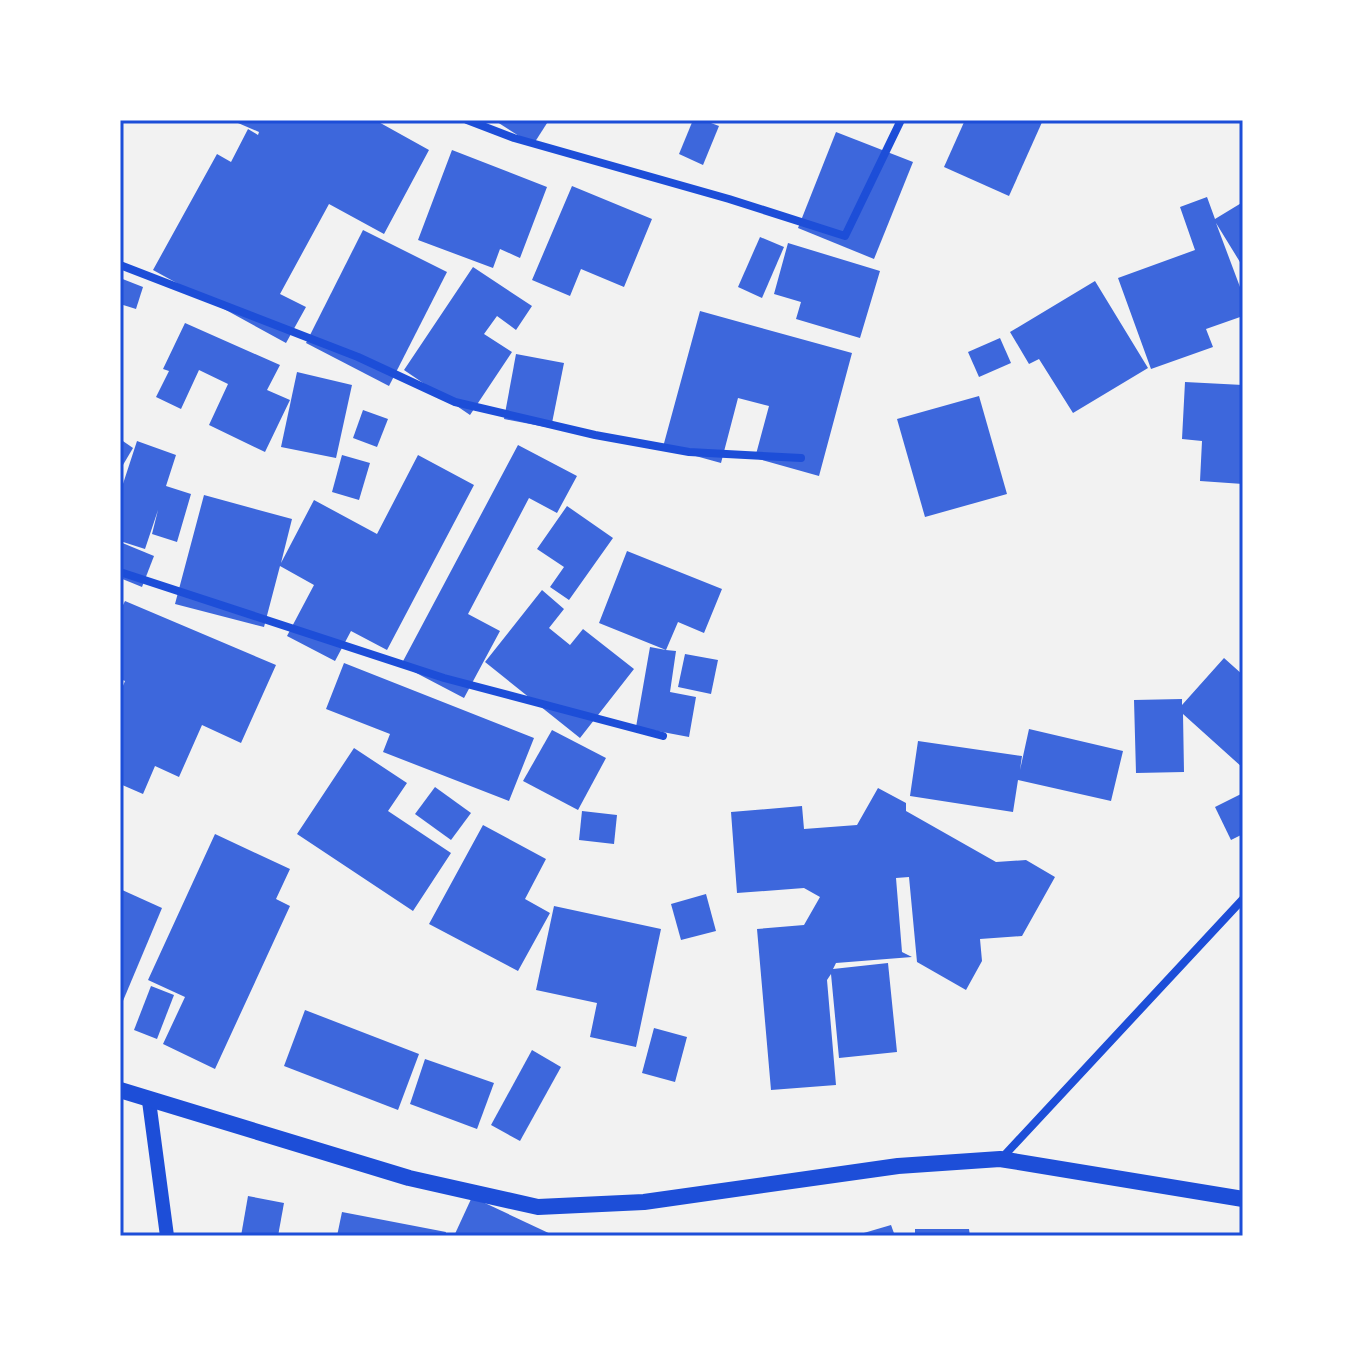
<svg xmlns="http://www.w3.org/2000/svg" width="1363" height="1356" font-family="Overpass,sans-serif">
	<rect width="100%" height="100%" fill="#f2f2f2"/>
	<!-- building -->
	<g fill="#3d67dc">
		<polygon points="231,120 375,120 429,150 384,234 329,204 280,294 306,307 286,343 153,270 217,154 231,162 248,129 258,135 259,132"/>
		<polygon points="494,120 549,120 533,145"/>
		<polygon points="693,120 703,120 719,126 703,165 679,154"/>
		<polygon points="965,120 1043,120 1009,196 944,167"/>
		<polygon points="836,132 913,162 874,259 798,228"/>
		<polygon points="452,150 547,187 520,258 500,249 493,268 418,240"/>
		<polygon points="572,186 652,219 624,287 581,269 570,296 532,280"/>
		<polygon points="1207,197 1215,219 1243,202 1243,267 1216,223 1243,295 1243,316 1206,329 1213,347 1151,369 1118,278 1195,250 1180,207"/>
		<polygon points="363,230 447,272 389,386 306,343"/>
		<polygon points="760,237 784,247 762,298 738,287"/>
		<polygon points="788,243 880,271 860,338 796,319 801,302 774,294"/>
		<polygon points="473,267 532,306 516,330 497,316 484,334 512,352 470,415 404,370"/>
		<polygon points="120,278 143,287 136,309 120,304"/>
		<polygon points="1095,281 1148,368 1073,413 1039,359 1029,364 1010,332"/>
		<polygon points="700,311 852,353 819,476 755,458 769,406 738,398 721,463 663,447"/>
		<polygon points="185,323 280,365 267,390 290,400 265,452 209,425 228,384 199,370 181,409 156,397 169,371 163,369"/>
		<polygon points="1000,338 1011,363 979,377 968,352"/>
		<polygon points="516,354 564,363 551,428 504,419"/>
		<polygon points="297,372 352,385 336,458 281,447"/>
		<polygon points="1185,382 1243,385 1243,484 1200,481 1202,441 1182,439"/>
		<polygon points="979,396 1007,494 925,517 897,419"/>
		<polygon points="363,410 388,419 377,447 353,438"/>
		<polygon points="120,439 133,448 120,470"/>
		<polygon points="137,441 176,455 166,486 191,494 177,542 152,534 158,510 145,549 120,541 120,493"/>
		<polygon points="518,445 577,476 557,513 529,498 468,614 500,631 464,698 401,665"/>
		<polygon points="342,455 370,463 359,500 332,492"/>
		<polygon points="418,455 474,485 387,650 351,631 335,661 287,636 314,585 280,566 264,627 175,604 204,495 292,519 281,563 314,500 377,534"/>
		<polygon points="567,506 613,538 569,600 550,587 564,567 537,549"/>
		<polygon points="120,542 154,556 142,587 120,578"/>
		<polygon points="627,551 722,589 704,633 678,622 666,650 676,651 670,692 696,697 689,737 636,727 650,647 666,650 599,623"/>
		<polygon points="542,590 564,609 549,628 570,645 583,629 634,669 580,738 485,662"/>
		<polygon points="125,601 276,665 241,743 202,725 179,777 155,766 143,794 120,784 120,693 125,681 120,679 120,611"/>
		<polygon points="685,654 718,660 711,694 678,687"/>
		<polygon points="1224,658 1243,675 1243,768 1183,714 1184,772 1136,773 1134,700 1182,699 1182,705"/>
		<polygon points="344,663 534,738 509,801 383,752 390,734 326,709"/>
		<polygon points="1029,729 1123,751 1111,801 1018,780 1013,812 910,796 918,741 1022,756 1020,770"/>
		<polygon points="552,730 606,758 578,810 523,781"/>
		<polygon points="354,748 407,783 388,811 451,853 413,911 297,834"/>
		<polygon points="435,787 471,813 451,840 415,814"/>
		<polygon points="878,788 906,803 906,811 996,862 1026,860 1055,877 1022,936 980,939 982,961 966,990 917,962 909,877 896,878 902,952 912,957 836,963 833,969 888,963 897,1052 839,1058 831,974 827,980 836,1085 771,1090 757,929 804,925 820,897 804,888 737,893 731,812 802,806 804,829 857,825"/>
		<polygon points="1243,793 1243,834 1231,840 1215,807"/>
		<polygon points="582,811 617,815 614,844 579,840"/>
		<polygon points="483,825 546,859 525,899 550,913 518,971 429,924"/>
		<polygon points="215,834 290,869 276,899 290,906 215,1069 163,1044 185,997 148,980"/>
		<polygon points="120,889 162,908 120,1008"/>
		<polygon points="706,894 716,931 681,940 671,904"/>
		<polygon points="554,906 661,929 636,1047 590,1037 597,1003 536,990"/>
		<polygon points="151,986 174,995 157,1039 134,1030"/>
		<polygon points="305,1010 419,1054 398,1110 284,1066"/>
		<polygon points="654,1028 687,1037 675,1082 642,1073"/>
		<polygon points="532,1050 561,1067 520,1141 491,1125"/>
		<polygon points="425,1059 494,1083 477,1129 410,1104"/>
		<polygon points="248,1196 284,1203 278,1236 241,1236"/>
		<polygon points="472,1197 555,1236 454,1236"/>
		<polygon points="342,1212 446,1232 445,1236 337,1236"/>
		<polygon points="891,1225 895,1236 857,1236 857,1235"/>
		<polygon points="915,1229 969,1229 970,1236 915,1236"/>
	</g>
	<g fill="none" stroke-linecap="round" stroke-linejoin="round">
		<!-- minor -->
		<g stroke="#1d4ed8" stroke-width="8">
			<polyline points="467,120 514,138 729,199 845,236 901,120"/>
			<polyline points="120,265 358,357 455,402 595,435 689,452 801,458"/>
			<polyline points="120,572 444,678 663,736"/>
			<polyline points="1001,1159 1243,899"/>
		</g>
		<!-- tertiary -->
		<polyline stroke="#1d4ed8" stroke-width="14" points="149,1101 167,1236"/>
		<!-- secondary -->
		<polyline stroke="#1d4ed8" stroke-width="16" points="120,1090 409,1178 538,1207 644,1202 898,1166 1000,1159 1243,1199"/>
	</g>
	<!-- border -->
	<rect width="1363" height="1356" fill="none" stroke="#ffffff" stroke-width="244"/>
	<rect x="122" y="122" width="1119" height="1112" fill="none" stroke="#1d4ed8" stroke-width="3"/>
</svg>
